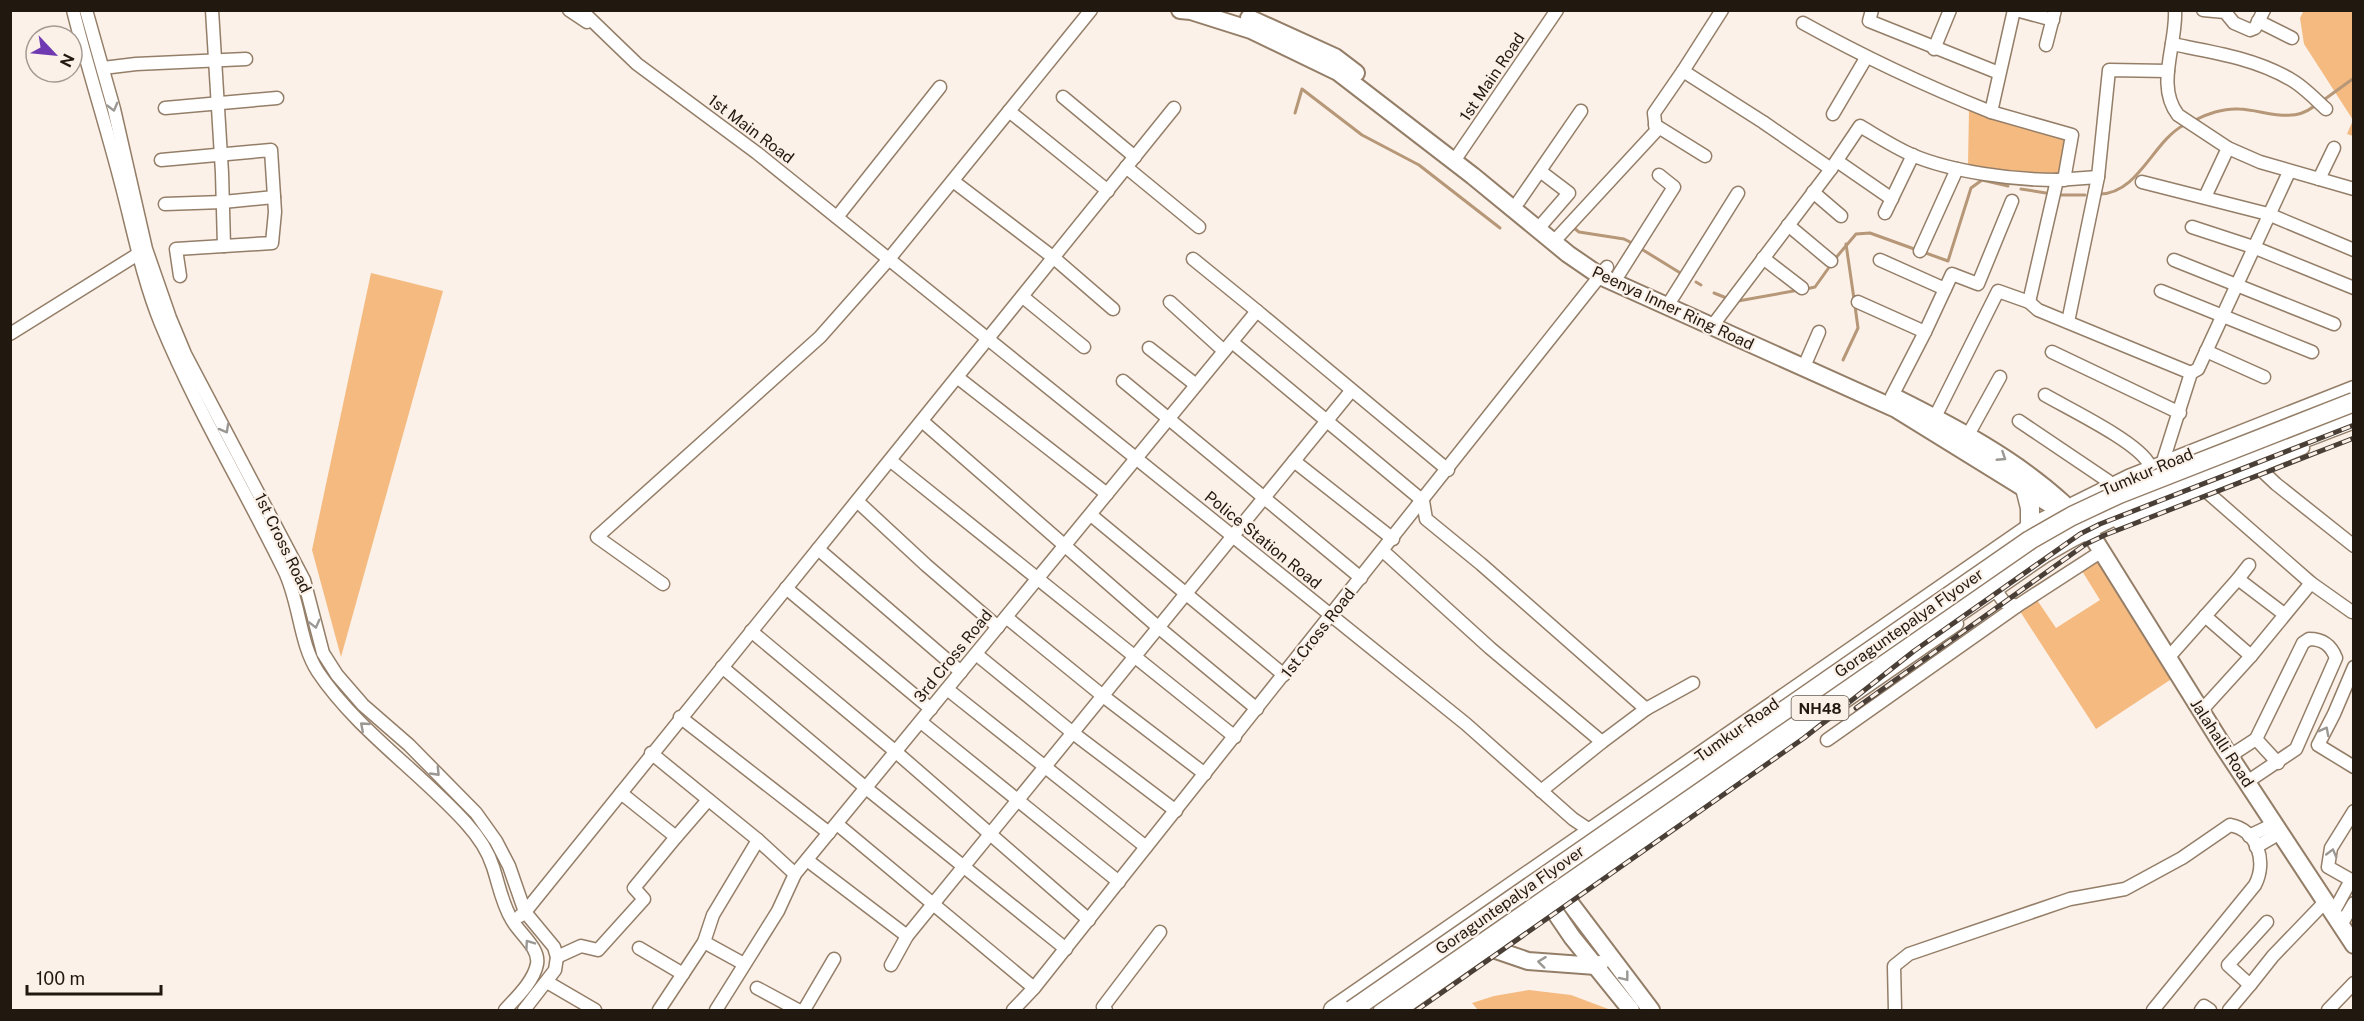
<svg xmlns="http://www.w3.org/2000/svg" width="2364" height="1021" font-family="'Public Sans',sans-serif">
	<rect width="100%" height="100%" fill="#fbf1e8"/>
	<!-- green -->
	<g fill="#f4ba80">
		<polygon points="2304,10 2353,11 2353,136 2347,134 2353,120 2304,44 2300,18"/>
		<polygon points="1969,109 2075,136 2066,181 1968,165"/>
		<polygon points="371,273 443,291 341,657 312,550"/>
		<polygon points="2095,556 2173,678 2096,729 2016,605 2033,594 2056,628 2100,600 2079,566"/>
		<polygon points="1529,990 1571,995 1611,1010 1478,1010 1472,1003 1494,996"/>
	</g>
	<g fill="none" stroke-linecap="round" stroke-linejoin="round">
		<!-- stream -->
		<g stroke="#b69778" stroke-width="3">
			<polyline points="2325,99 2354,78"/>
			<polyline points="1295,113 1302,89 1362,135 1419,165 1500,228"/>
			<path d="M2193,121c13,-7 31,-13 46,-12 25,1 52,15 74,-2"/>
			<polyline points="2021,189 2052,194"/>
			<path d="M2100,194c39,-1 53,-53 84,-69"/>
			<polyline points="2058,195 2085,195"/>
			<polyline points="1574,228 1579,232 1624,239 1630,242"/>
			<polyline points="1846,244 1854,299"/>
			<polyline points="1643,250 1682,274"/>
			<polyline points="1923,252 1948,261 1971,188 1982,180 2008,186"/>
			<polyline points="1834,260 1856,234 1870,233 1917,250"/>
			<polyline points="1696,282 1701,285"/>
			<polyline points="1806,289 1815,287 1830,266"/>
			<polyline points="1714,293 1729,299"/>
			<polyline points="1738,301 1799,290"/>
			<polyline points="1843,360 1858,328 1855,306"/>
		</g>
		<defs>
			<g id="minor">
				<path d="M73,10c15,60 34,118 49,177 12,46 21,93 39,137 35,85 83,164 123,246 16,32 15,73 34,102 38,57 102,100 148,151 11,12 22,28 27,44 6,18 9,37 19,53 7,13 28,28 25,44 -3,17 -21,34 -32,46"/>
				<polyline points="86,10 114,109 146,249 170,318 185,354 304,580 323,653 337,675 363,705 409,745 476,813 496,841 509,866 525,912 554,947 557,957 555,970 524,1010"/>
				<polyline points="212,10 222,173 224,246"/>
				<polyline points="569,10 587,22"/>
				<polyline points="581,10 637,64 757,153 1466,724 1573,819 1591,831 1595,836"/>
				<polyline points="1872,10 1869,21 1999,73"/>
				<polyline points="2016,10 2053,20"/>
				<path d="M2175,10c2,35 -20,75 3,105l50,33 32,14 94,27"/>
				<polyline points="2203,10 2225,12 2234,23 2250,30 2255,28 2264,10"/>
				<polyline points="2258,21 2292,38"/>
				<path d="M1803,23c61,34 123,63 188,89l23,-102"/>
				<path d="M2172,44c40,8 82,14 118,35 13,7 25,20 36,30"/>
				<polyline points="2046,45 2055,10"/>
				<polyline points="1934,49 1950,10"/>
				<polyline points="103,68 136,64 246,59"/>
				<polyline points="1683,71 1722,10"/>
				<polyline points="1063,97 1135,157"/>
				<polyline points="165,108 277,98"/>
				<polyline points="1009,111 1108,191"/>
				<polyline points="1991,112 2072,135 2064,180"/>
				<polyline points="1833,114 1866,58"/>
				<polyline points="1655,125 1705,156"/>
				<polyline points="161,160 271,150 275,212 272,243 176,249 180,276"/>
				<polyline points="1454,161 1557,10"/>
				<polyline points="1837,161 1892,199"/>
				<polyline points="1126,167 1199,227"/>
				<polyline points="1540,171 1569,193 1543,223"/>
				<polyline points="2319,179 2334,148"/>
				<polyline points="953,181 1054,258 1113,309"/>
				<polyline points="2142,182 2268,214 2354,250"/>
				<polyline points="1813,192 1841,216"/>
				<polyline points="2205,197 2228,148"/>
				<polyline points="1519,201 1581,111"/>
				<polyline points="165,204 223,202 274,197"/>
				<polyline points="1885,213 1913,155"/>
				<polyline points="837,217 940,87"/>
				<polyline points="1788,225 1831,261"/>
				<polyline points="2192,227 2253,247 2354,288"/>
				<polyline points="1558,237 1656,131 1654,113 1683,71 1763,122 1831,169"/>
				<polyline points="1920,251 1957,169"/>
				<polyline points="1763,258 1802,288"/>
				<polyline points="1193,259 1257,311 1448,470"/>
				<polyline points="1880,260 1945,289"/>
				<polyline points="2174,260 2334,324"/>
				<polyline points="1619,274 1674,187 1659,175"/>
				<polyline points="2161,291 2312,352"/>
				<polyline points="1023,297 1084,347"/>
				<polyline points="1671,300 1738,193"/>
				<polyline points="1170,302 1224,351"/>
				<polyline points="1858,302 1925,332"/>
				<polyline points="2029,302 2057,180 2098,177"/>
				<path d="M1716,321l115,-152 29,-43c17,10 34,21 52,29 40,17 102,25 145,25"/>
				<polyline points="2068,322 2098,177 2109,70 2168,71"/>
				<polyline points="10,334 143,251"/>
				<polyline points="1232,342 1423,501 1426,519 1481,564 1646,709 1602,742 1541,791"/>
				<polyline points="1149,348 1196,385"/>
				<polyline points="2206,351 2264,377"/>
				<polyline points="2052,352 2180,413"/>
				<polyline points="1806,362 1819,332"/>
				<polyline points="957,377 1107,494"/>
				<polyline points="1123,381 1361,578"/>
				<path d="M2045,395c24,14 93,47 104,69"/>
				<polyline points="1892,396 1925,332 1952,274 1978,284 2012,201"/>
				<polyline points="1935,417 1998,291 2029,302 2038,310 2191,373"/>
				<polyline points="922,421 1158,627 1257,709"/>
				<polyline points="2019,421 2108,481"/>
				<polyline points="1968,435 2000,377"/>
				<polyline points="2164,458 2191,373 2198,369 2289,172"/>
				<polyline points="891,461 1235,737"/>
				<polyline points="1294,461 1393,539"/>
				<polyline points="2257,466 2276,484 2354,546"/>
				<polyline points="2198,484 2311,583 2251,656 2201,711"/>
				<polyline points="857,501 926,565 998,627"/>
				<polyline points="1091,515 1284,675"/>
				<polyline points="2119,523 2303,448"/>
				<polyline points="818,549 961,672"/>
				<polyline points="1383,551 1490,648 1602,742"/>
				<polyline points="2238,579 2249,565"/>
				<polyline points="2311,583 2352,612"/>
				<polyline points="663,584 597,537 820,337 889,259 1091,10"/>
				<polyline points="786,588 931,709"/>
				<polyline points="1999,595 2004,602 2017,606 2102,551"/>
				<polyline points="2205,616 2251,656"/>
				<polyline points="1006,617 1103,696 1205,774"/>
				<polyline points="751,631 896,752 1089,920"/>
				<polyline points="976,654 1073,733 1176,811"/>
				<polyline points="2168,658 2238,579 2284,614"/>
				<polyline points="722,667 866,788 1066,949"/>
				<polyline points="2354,667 2334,714 2318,745 2354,767"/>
				<polyline points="947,689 1146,847"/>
				<polyline points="1646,709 1693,683"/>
				<polyline points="680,717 829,833"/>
				<polyline points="921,722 1119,882"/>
				<polyline points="2256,739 2278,763"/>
				<polyline points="1827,740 2017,606"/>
				<polyline points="651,753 758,840 795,874"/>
				<path d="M2230,756l26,-17 47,-96 6,-4c14,0 22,6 27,19l-40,91 -49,33"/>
				<polyline points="837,824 1034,988"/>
				<polyline points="2249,836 2274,824"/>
				<polyline points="676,837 708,800"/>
				<polyline points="2256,847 2280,833"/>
				<polyline points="807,860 907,936"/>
				<polyline points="2333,913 2351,880 2328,867 2331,848 2354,811"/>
				<path d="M520,916l5,-4c215,-269 434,-535 649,-804"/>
				<polyline points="2267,922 2228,965 2250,985 2273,956 2325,902"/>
				<polyline points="2341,925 2354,903"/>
				<polyline points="704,942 744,964"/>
				<polyline points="639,948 683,974"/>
				<polyline points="557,957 581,946 598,950 644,899 634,888 676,837 621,793"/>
				<polyline points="891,965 907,936 1351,391"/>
				<polyline points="547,982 595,1010"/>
				<polyline points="757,988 798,1010"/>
				<polyline points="659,1010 704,942 713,915 758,840"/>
				<polyline points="716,1010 778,911 795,874 1257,311"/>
				<polyline points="804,1010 834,959"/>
				<polyline points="1013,1010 1034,988 1607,267"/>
				<polyline points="1106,1010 1103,1007 1160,932"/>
				<polyline points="1401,1010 1957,624"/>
				<path d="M1895,1010l-1,-44 15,-12 161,-55 55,-10 57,-31 48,-33c28,5 37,37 25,60l-102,125"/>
				<polyline points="2201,1010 2204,1006 2210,1010"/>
				<polyline points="2229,1010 2250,985"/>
				<polyline points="2328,1010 2354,983"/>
			</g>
			<g id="major">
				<polyline points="1180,10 1191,11 1251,30 1338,72 1473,176 1568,254 1600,276 1896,409 2061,511 2094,539"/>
				<polyline points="1249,18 1335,57 1356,73"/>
				<path d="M1898,399c58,29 117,60 165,104"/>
				<polyline points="2094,539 2223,746 2354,945"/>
				<polyline points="1552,879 1651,1010"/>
				<polyline points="1538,887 1572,937 1631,1010"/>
				<polyline points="1490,948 1528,961 1596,966 1600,964"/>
			</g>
			<g id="highway">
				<polyline points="2025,488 2030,508 2030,528"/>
				<polyline points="1333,1010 2030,528 2131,478 2354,390"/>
				<path d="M1383,1010l660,-456c97,-58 206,-94 311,-135"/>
			</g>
		</defs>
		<!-- minor casing -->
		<use href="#minor" stroke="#947e68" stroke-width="15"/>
		<!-- major casing -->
		<use href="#major" stroke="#947e68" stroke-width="20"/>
		<!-- highway casing -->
		<use href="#highway" stroke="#947e68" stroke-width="21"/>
		<!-- minor -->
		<use href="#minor" stroke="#fff" stroke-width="12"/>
		<!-- major -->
		<use href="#major" stroke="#fff" stroke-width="16"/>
		<!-- highway -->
		<use href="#highway" stroke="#fff" stroke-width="18"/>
		<defs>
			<g id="rail">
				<polyline points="1856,708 2086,544 2105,535 2354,438"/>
				<polyline points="1417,1010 1804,738 1914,651 2080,534 2100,524 2354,425"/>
			</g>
		</defs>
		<!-- rail casing -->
		<use href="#rail" stroke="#493f36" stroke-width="5"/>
		<!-- rail -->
		<use href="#rail" stroke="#fbf1e8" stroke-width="3" stroke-dasharray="9" stroke-linecap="butt"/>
		<defs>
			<polyline id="highway-bridge" points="1352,1010 2030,540 2072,516 2119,494 2354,402"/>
		</defs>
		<!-- highway-bridge casing -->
		<use href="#highway-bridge" stroke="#947e68" stroke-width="21" stroke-linecap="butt"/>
		<!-- highway-bridge -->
		<use href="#highway-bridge" stroke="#fff" stroke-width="18"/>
	</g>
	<!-- one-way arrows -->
	<defs><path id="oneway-chevron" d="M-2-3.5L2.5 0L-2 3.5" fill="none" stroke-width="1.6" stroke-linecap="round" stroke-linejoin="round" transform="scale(1.5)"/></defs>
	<g stroke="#9b9793">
		<use href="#oneway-chevron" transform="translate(113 107) rotate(75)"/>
		<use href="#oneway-chevron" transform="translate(225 429) rotate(61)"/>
		<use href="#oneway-chevron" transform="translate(2002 457) rotate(33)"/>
		<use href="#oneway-chevron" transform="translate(315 624) rotate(76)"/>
		<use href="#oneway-chevron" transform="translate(364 726) rotate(-139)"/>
		<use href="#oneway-chevron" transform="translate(2325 731) rotate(-62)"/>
		<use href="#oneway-chevron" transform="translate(436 772) rotate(46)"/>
		<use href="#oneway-chevron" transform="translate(2332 853) rotate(-75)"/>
		<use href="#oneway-chevron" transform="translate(529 944) rotate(-125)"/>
		<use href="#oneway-chevron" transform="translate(1542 962) rotate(-173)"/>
		<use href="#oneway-chevron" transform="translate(1625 977) rotate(52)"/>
	</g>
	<g text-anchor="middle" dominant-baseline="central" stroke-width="4.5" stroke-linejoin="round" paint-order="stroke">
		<!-- shield labels -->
		<rect fill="#fbf1e8" stroke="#625950" stroke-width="1.5" x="1791.5" y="696" width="57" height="24" rx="4.5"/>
		<g font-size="15" font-weight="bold" fill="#21180f">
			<text x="1820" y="708">NH48</text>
		</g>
		<!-- street labels -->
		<g font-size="16" fill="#21180f" stroke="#fbf1e8">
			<text transform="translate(1492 77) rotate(-56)">1st Main Road</text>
			<text transform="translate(751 129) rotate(37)">1st Main Road</text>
			<text transform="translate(1673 308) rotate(25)">Peenya Inner Ring Road</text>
			<text transform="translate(2147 472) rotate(-23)">Tumkur Road</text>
			<text transform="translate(1263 540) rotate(39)">Police Station Road</text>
			<text transform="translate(283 543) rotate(64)">1st Cross Road</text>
			<text transform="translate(1909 623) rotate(-35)">Goraguntepalya Flyover</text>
			<text transform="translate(1318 633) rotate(-52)">1st Cross Road</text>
			<text transform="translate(953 656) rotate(-51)">3rd Cross Road</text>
			<text transform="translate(1737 730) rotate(-35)">Tumkur Road</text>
			<text transform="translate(2222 743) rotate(57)">Jalahalli Road</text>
			<text transform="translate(1510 900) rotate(-35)">Goraguntepalya Flyover</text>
		</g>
	</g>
	<!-- border -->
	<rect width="2364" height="1021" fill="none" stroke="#21180f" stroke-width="24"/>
	<!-- north arrow -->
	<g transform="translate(54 54) rotate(116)"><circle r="28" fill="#fbf1e8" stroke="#a49a91" stroke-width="1.5"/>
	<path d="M0-4.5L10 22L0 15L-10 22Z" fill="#6f3ab1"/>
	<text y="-9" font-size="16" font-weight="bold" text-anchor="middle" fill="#21180f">N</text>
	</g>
	<!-- scale -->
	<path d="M27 985v9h134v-9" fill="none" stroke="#21180f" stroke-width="3"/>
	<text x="36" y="985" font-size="18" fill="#21180f" stroke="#fbf1e8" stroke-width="4.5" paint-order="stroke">100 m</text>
</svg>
